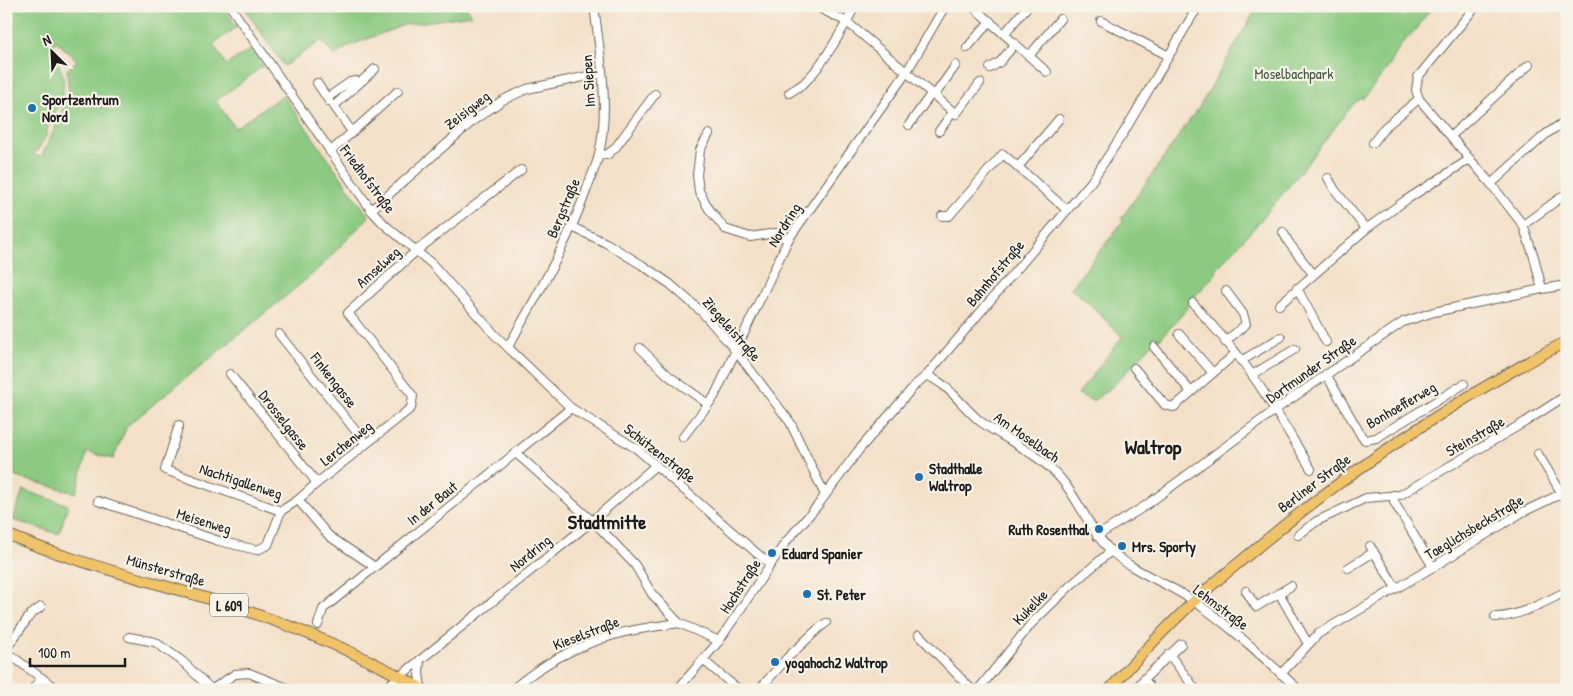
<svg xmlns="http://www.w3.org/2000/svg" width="1573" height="696" font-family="'Patrick Hand',sans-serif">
	<rect width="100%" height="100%" fill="#f7f3e8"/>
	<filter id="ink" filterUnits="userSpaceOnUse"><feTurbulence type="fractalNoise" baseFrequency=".02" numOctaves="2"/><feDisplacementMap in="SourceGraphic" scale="10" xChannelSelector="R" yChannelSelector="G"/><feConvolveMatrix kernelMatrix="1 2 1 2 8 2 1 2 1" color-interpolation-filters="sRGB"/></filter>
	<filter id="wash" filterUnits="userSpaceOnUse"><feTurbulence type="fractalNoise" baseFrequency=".0096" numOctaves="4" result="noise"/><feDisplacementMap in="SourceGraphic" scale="20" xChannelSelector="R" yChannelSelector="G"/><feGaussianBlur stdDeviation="1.12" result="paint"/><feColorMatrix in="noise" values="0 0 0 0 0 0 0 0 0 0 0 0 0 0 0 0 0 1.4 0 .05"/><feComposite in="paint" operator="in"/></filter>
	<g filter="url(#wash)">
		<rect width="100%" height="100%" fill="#f4e0c8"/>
		<!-- green -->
		<g fill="#8bca80" stroke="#54734e" fill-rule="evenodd">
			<path d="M6,6h216l15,21 -24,17 13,21 25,-16 12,17 -47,35 19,27 48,-33 86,122 -55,56 -187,153 -14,33 -26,-7 -11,41 -67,-18 -3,-10zM56,41l21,19 -10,10 2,24 -14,34 -14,29 -8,-3 1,-3 3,1 11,-20 -2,-1c16,-30 29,-52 2,-80z"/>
			<polygon points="243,6 466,6 472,15 404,25 349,46 334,56 322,40 284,66"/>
			<path d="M1258,6h175l-18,24 -15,16 -10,19 -26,33 -4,1 -6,4c-44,56 -87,114 -137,165l-1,5 -29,32v4l-26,29 -4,1 -43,46 -21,16 -15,-7 44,-57 -32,-33 -19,-16 52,-67 -2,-2 75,-108h1z"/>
			<polygon points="23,490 68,505 59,534 13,520"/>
		</g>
	</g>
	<g filter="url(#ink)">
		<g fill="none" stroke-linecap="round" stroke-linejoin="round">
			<defs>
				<g id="minor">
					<polyline points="230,6 371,210 385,225 432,264 495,335 571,408 637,449 760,556 771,564"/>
					<polyline points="815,6 847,22 956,114 980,83"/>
					<polyline points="972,6 1047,72"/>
					<polyline points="1186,6 1195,12"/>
					<polyline points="1476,6 1418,77 1416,90 1419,99 1491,184 1523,225 1534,257 1542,289"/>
					<polyline points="1101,21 1169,56"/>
					<polyline points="1004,34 1028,6"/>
					<polyline points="967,48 990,21"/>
					<polyline points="1029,56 1060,19"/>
					<polyline points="990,68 1000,62 1015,44"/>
					<polyline points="317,83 329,101"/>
					<path d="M789,93c6,-4 12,-7 16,-11 18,-17 39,-54 50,-76"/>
					<polyline points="934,96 956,65"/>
					<polyline points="327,98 350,82 356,81 358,84"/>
					<polyline points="1059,119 1018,167 1067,210"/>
					<polyline points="909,125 931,94"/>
					<polyline points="939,131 953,112"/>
					<polyline points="352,132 334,106 375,69"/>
					<polyline points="709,134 700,150 697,175 699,191 709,209 725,229 750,237 776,233 788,240"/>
					<polyline points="1451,136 1529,65"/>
					<polyline points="1373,143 1385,127 1419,99"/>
					<polyline points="330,152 398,91"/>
					<polyline points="599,154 607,155 615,148 655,94"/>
					<polyline points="1328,178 1335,190 1366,229"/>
					<polyline points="1491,184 1546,134 1567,120"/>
					<polyline points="371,210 474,120 503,100 527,89 602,73"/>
					<polyline points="942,216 949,216 1003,154 1018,167"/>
					<polyline points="1523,225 1567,193"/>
					<polyline points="572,227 606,243 642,265 670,284 702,312 736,351 790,422 825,495"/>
					<polyline points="1283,232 1289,243 1313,274"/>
					<polyline points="1297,288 1326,342"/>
					<path d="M1193,303c14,17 29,33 43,50 28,36 51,77 75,116"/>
					<polyline points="1279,305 1366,229 1406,200 1470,159"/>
					<polyline points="279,334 366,444"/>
					<polyline points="1179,334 1213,373"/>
					<polyline points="1225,342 1246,324 1243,314 1226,291"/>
					<path d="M508,347c30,-53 61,-106 81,-164 3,-9 8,-19 10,-29 11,-48 1,-100 -5,-148"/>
					<polyline points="1154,347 1191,392"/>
					<polyline points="640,348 669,376 708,404"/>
					<polyline points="1241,361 1281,337"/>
					<polyline points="1134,368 1165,405 1174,407 1236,353"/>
					<polyline points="230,374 317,483"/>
					<polyline points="1326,374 1362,437 1365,440 1376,438 1464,384"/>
					<path d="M927,375c5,3 11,6 16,10 14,11 24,26 38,37 25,18 60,33 80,57 19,22 28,51 50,72 24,22 57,32 84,51 37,25 71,58 104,88"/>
					<polyline points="1252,375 1295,349"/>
					<polyline points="179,425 165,470 281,511"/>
					<polyline points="683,437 714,397 788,240 906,73 945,6"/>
					<polyline points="516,453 600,528 635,565 652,594 679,623 719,641"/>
					<polyline points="1538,454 1567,502"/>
					<polyline points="1394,495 1394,502 1433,567"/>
					<polyline points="298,500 329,536 375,567"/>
					<polyline points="98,501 219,541 257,550 268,545 281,511"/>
					<polyline points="281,511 298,500 317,483 411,408 413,396 348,313 416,251 521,170"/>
					<polyline points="1298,535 1317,521 1366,498 1400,495 1525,422 1567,395"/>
					<polyline points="1097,536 1145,506 1275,410 1403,322 1434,312 1542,289 1567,285"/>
					<polyline points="1370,546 1396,588"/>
					<polyline points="1348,568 1374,552"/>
					<polyline points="1246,591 1256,607 1291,586"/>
					<polyline points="1279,593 1308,644"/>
					<path d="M1495,617c21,1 52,-16 72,-26"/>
					<polyline points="318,625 323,609 571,408"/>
					<polyline points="919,635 972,690"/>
					<polyline points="129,637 155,642 182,661 211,689"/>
					<polyline points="6,649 31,614 41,607"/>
					<polyline points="6,652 58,690"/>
					<polyline points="1169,654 1196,690"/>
					<polyline points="420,660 419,673 421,688"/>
					<polyline points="703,660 739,690"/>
					<polyline points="1281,674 1318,634 1433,567 1521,513 1567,491"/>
					<polyline points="1144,679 1152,690"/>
					<polyline points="32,690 42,678"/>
					<polyline points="211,690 235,674 249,673 292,690"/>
					<polyline points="383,690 591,522 656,465"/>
					<path d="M512,690c31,-28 69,-46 109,-57 19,-5 39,-7 58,-10"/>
					<polyline points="677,690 719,641 785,543 818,505 858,451 916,384 927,375 1091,182 1124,132 1198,6"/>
					<polyline points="759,690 787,658 819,628 826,623"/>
					<polyline points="978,690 1031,624 1070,586 1111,551"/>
					<polyline points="1135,690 1144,679 1181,644"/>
				</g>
				<g id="major">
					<path d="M6,534c69,29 142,46 213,68 71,22 141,51 205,88"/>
					<path d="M1109,690c27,-31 55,-60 84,-88 17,-16 36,-31 54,-46 99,-84 206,-155 320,-215"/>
				</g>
			</defs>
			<!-- minor casing -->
			<use href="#minor" stroke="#686158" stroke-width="10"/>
			<!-- major casing -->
			<use href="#major" stroke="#686158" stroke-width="12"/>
			<!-- minor -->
			<use href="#minor" stroke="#fff" stroke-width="8"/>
			<!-- major -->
			<use href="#major" stroke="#f1c369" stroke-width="10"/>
		</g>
	</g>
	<!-- markers -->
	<g fill="#1f6fb2" stroke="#f7f3e8" stroke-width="2">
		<circle cx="32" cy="108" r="5"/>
		<circle cx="919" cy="477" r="5"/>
		<circle cx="1099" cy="529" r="5"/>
		<circle cx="1122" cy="546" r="5"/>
		<circle cx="772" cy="553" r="5"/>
		<circle cx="807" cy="594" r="5"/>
		<circle cx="775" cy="662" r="5"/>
	</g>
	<g text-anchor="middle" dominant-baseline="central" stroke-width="4.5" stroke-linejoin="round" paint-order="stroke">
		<!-- shield labels -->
		<rect fill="#f7f3e8" stroke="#5e5c59" stroke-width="1" x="210" y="593.5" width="38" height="23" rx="4"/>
		<g font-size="14" font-weight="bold" fill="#1c1c1c">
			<text x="229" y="605">L 609</text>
		</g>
		<!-- park labels -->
		<g font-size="15" fill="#43593f" stroke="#f7f3e8">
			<text x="1294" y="73">Moselbachpark</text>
		</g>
		<!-- street labels -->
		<g font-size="15" fill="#1c1c1c" stroke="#f7f3e8">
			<text transform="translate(588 81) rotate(-94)">Im Siepen</text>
			<text transform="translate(467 110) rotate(-38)">Zeisigweg</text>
			<text transform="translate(368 179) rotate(53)">Friedhofstraße</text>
			<text transform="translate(563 208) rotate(-67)">Bergstraße</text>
			<text transform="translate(784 225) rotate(-58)">Nordring</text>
			<text transform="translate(378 267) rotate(-42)">Amselweg</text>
			<text transform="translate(995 273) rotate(-50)">Bahnhofstraße</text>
			<text transform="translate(732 329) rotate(49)">Ziegeleistraße</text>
			<text transform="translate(1311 369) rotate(-35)">Dortmunder Straße</text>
			<text transform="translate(334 380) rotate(52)">Finkengasse</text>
			<text transform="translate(1401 405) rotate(-30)">Bonhoefferweg</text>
			<text transform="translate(284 420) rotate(52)">Drosselgasse</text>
			<text transform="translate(1475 436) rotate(-30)">Steinstraße</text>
			<text transform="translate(1027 437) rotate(35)">Am Moselbach</text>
			<text transform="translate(346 443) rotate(-39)">Lerchenweg</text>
			<text transform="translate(660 453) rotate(38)">Schützenstraße</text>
			<text transform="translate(241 481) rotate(18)">Nachtigallenweg</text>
			<text transform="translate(1314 483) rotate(-37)">Berliner Straße</text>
			<text transform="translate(432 503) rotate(-39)">In der Baut</text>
			<text transform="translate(204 521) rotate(17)">Meisenweg</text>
			<text transform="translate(1474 527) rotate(-31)">Taeglichsbeckstraße</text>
			<text transform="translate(530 553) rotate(-39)">Nordring</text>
			<text transform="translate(166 570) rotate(16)">Münsterstraße</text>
			<text transform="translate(740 586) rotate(-57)">Hochstraße</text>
			<text transform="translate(1030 607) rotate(-46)">Kukelke</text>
			<text transform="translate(1221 607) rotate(37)">Lehmstraße</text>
			<text transform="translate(586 633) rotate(-21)">Kieselstraße</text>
		</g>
		<!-- poi labels -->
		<g font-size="15" font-weight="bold" fill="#1c1c1c" stroke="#f7f3e8" text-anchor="start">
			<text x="42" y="99">Sportzentrum<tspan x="42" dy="17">Nord</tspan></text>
			<text x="929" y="468">Stadthalle<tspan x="929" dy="17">Waltrop</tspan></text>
			<text x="1089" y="529" text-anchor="end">Ruth Rosenthal</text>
			<text x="1132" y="546">Mrs. Sporty</text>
			<text x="782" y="553">Eduard Spanier</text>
			<text x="817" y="594">St. Peter</text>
			<text x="785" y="662">yogahoch2 Waltrop</text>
		</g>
		<!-- district labels -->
		<g font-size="20" font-weight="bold" fill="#1c1c1c" stroke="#f7f3e8">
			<text x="1153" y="446">Waltrop</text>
			<text x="607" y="521">Stadtmitte</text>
		</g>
	</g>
	<!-- margin -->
	<rect width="1573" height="696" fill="none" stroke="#f7f3e8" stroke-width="25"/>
	<!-- north arrow -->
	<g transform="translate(52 52) rotate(336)" stroke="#f7f3e8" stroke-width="4" paint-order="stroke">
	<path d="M0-4L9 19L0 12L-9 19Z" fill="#1c1c1c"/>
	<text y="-8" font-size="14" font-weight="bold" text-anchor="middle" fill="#1c1c1c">N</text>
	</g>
	<!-- scale -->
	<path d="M30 658v8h95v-8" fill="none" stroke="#1c1c1c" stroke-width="2.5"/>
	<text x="38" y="658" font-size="15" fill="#1c1c1c" stroke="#f7f3e8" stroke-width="4" paint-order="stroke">100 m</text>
</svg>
